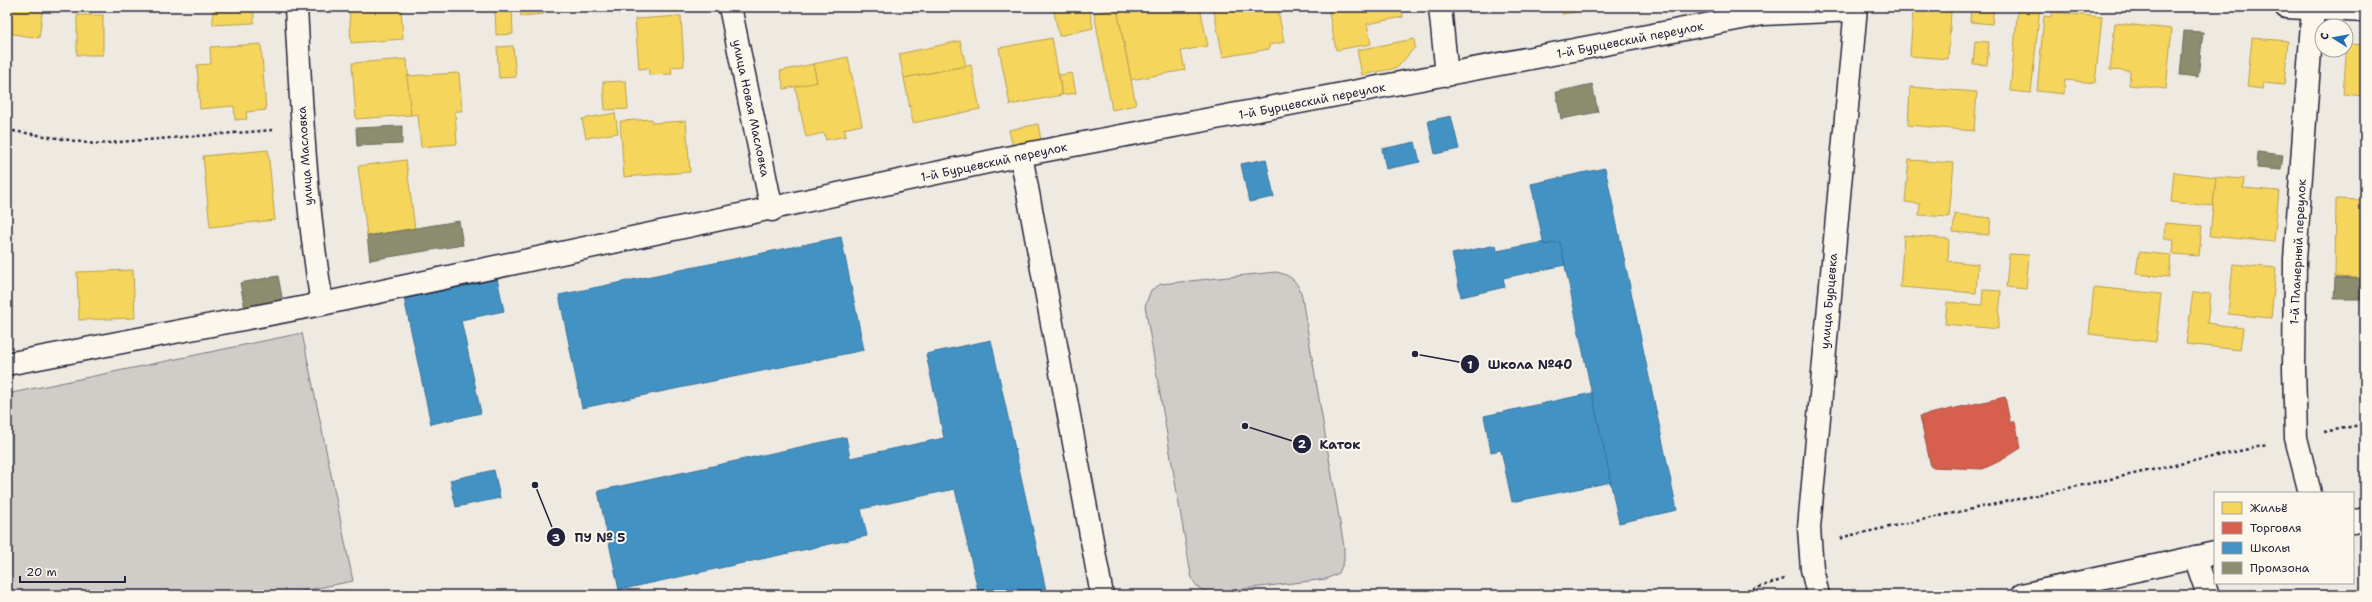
<svg xmlns="http://www.w3.org/2000/svg" width="2372" height="602" font-family="'Shantell Sans',sans-serif">
	<rect width="100%" height="100%" fill="#eeeae2"/>
	<filter id="ink" filterUnits="userSpaceOnUse"><feTurbulence type="fractalNoise" baseFrequency=".025" numOctaves="2"/><feDisplacementMap in="SourceGraphic" scale="8" xChannelSelector="R" yChannelSelector="G"/><feConvolveMatrix kernelMatrix="1 2 1 2 8 2 1 2 1" color-interpolation-filters="sRGB"/></filter>
	<g filter="url(#ink)">
		<!-- green -->
		<g fill="#d0cdc9" stroke="#797882">
			<path d="M1276,272c14,3 19,7 25,20l43,255v14l-5,12 -13,6 -115,14c-12,-3 -16,-7 -20,-18l-46,-269 6,-16 10,-6z"/>
			<polygon points="302,333 353,581 283,595 7,595 7,394"/>
		</g>
		<!-- homes -->
		<g fill="#f6d55c" stroke="#b69f52">
			<polygon points="9,7 43,7 39,38 7,33"/>
			<polygon points="213,7 254,7 254,23 213,25"/>
			<polygon points="349,7 410,7 401,8 403,39 351,43"/>
			<polygon points="495,7 512,7 513,34 496,35"/>
			<polygon points="520,7 543,7 544,14 521,16"/>
			<polygon points="1053,7 1089,7 1093,28 1059,36"/>
			<polygon points="1128,7 1200,7 1208,46 1181,51 1185,70 1131,80 1117,9"/>
			<polygon points="1213,7 1260,7 1261,12 1278,10 1284,42 1269,45 1269,49 1223,57"/>
			<polygon points="1328,7 1401,7 1403,17 1367,24 1371,44 1336,50"/>
			<polygon points="1489,7 1553,7 1553,11"/>
			<polygon points="1561,7 1595,7 1595,9 1562,14"/>
			<polygon points="1971,7 1994,7 1992,24 1970,22"/>
			<polygon points="2018,7 2040,7 2031,93 2010,91"/>
			<polygon points="1117,9 1136,105 1112,110 1094,13"/>
			<polygon points="1913,9 1951,12 1948,59 1910,56"/>
			<polygon points="2052,12 2102,17 2095,83 2065,80 2064,94 2037,91 2044,16 2051,17"/>
			<rect x="77" y="15" width="26" height="40"/>
			<polygon points="681,16 684,66 671,67 672,74 649,75 649,68 639,69 635,19"/>
			<polygon points="2115,23 2172,29 2166,89 2129,85 2130,71 2110,70"/>
			<polygon points="1052,38 1062,95 1010,105 999,48"/>
			<polygon points="2252,38 2288,41 2284,85 2263,83 2262,89 2247,87"/>
			<polygon points="1414,39 1415,47 1397,68 1362,75 1357,50"/>
			<polygon points="960,41 966,66 904,78 899,54"/>
			<polygon points="1975,41 1989,42 1987,65 1973,64"/>
			<polygon points="261,44 266,110 246,112 247,119 235,120 234,106 200,109 197,65 211,64 210,47"/>
			<polygon points="2347,44 2365,45 2365,96 2343,94"/>
			<polygon points="513,46 516,77 499,78 497,47"/>
			<polygon points="848,57 862,125 844,129 846,136 826,140 824,133 806,137 795,86 817,82 813,64"/>
			<polygon points="407,59 411,115 356,119 352,63"/>
			<polygon points="813,64 817,82 784,89 780,71"/>
			<polygon points="971,65 980,109 913,123 904,78"/>
			<polygon points="459,73 462,111 455,111 457,144 421,147 418,114 411,115 407,76"/>
			<polygon points="1072,73 1076,93 1062,95 1059,75"/>
			<polygon points="626,81 628,109 605,110 603,82"/>
			<polygon points="1910,87 1977,92 1974,131 1908,125"/>
			<polygon points="615,113 618,133 586,138 582,119"/>
			<polygon points="652,119 652,123 686,121 690,172 624,177 620,121"/>
			<polygon points="1038,124 1042,146 1014,152 1009,130"/>
			<polygon points="268,150 275,220 210,227 203,156"/>
			<polygon points="406,160 415,229 367,236 358,166"/>
			<polygon points="1909,160 1954,163 1949,217 1919,215 1920,204 1905,202"/>
			<polygon points="2174,172 2216,177 2213,206 2171,202"/>
			<polygon points="2216,177 2244,179 2243,188 2279,191 2274,242 2210,236"/>
			<polygon points="2336,199 2365,200 2365,278 2335,277"/>
			<polygon points="1955,214 1991,218 1989,235 1953,232"/>
			<polygon points="2165,223 2202,226 2199,256 2173,254 2174,239 2164,239"/>
			<polygon points="1904,235 1949,239 1948,261 1978,264 1976,293 1900,287"/>
			<polygon points="2139,252 2171,255 2169,277 2136,274"/>
			<polygon points="2009,254 2029,255 2026,289 2006,287"/>
			<polygon points="2233,264 2276,268 2271,318 2228,314"/>
			<polygon points="133,270 135,318 79,320 77,272"/>
			<polygon points="2094,287 2161,294 2156,342 2089,334"/>
			<polygon points="1983,290 2001,291 1998,329 1945,324 1947,302 1982,305"/>
			<polygon points="2193,292 2211,294 2207,323 2243,328 2240,350 2186,344"/>
		</g>
		<!-- shops -->
		<polygon fill="#d6604d" stroke="#a04d48" points="2005,397 2010,422 2015,422 2021,448 2002,460 1983,469 1931,467 1920,416"/>
		<!-- schools -->
		<g fill="#4393c3" stroke="#39719a">
			<polygon points="1451,116 1459,149 1435,154 1428,121"/>
			<polygon points="1415,142 1420,162 1386,169 1382,149"/>
			<polygon points="1266,159 1274,197 1249,202 1241,164"/>
			<polygon points="1605,168 1677,510 1619,523 1560,242 1544,245 1531,184"/>
			<polygon points="841,237 864,350 582,408 559,295"/>
			<polygon points="1544,242 1544,245 1560,242 1565,265 1503,278 1505,287 1461,297 1452,254 1496,245 1497,251"/>
			<polygon points="497,278 504,311 461,320 481,413 431,424 404,298"/>
			<polygon points="991,340 1047,595 979,595 955,489 861,509 867,536 619,590 598,491 846,437 850,458 944,438 926,354"/>
			<polygon points="1592,393 1611,482 1512,502 1501,450 1491,452 1484,416"/>
			<polygon points="494,470 500,498 456,507 450,480"/>
		</g>
		<!-- industry -->
		<g fill="#8c8c6e" stroke="#6c6c5f">
			<polygon points="2184,31 2203,32 2198,77 2180,75"/>
			<polygon points="1592,84 1598,112 1561,119 1556,92"/>
			<polygon points="402,126 402,144 357,146 356,128"/>
			<polygon points="2258,152 2283,155 2281,170 2257,168"/>
			<polygon points="459,221 463,245 370,260 367,236"/>
			<polygon points="278,276 283,302 245,309 240,283"/>
			<polygon points="2335,278 2365,279 2365,299 2334,299"/>
		</g>
		<g fill="none" stroke-linecap="round" stroke-linejoin="round">
			<defs>
				<g id="street">
					<path d="M296,7c5,100 10,199 26,297"/>
					<polyline points="730,7 772,210"/>
					<polyline points="1440,7 1447,75"/>
					<polyline points="2286,7 2365,11"/>
					<polyline points="1021,155 1102,595"/>
					<polyline points="7,364 322,304 1021,155 1763,14 1855,10"/>
					<polyline points="2310,493 2296,438 2294,369 2295,259 2313,9"/>
					<polyline points="2195,557 2208,595"/>
				</g>
				<polyline id="secondary" points="1818,595 1812,569 1809,528 1856,7"/>
				<g id="primary">
					<polyline points="2353,522 2365,519"/>
					<polyline points="2022,595 2215,553"/>
				</g>
			</defs>
			<!-- street casing -->
			<use href="#street" stroke="#22223b" stroke-width="25"/>
			<!-- secondary casing -->
			<use href="#secondary" stroke="#22223b" stroke-width="25"/>
			<!-- primary casing -->
			<use href="#primary" stroke="#22223b" stroke-width="25"/>
			<!-- path -->
			<g stroke="#22223b" stroke-width="2.5" stroke-dasharray="3 3" stroke-linecap="butt">
				<polyline points="7,130 94,144 273,130"/>
				<polyline points="2324,432 2365,424"/>
				<polyline points="1841,539 1843,537 2267,445"/>
				<polyline points="1736,595 1784,579"/>
			</g>
			<!-- street -->
			<use href="#street" stroke="#fbf7ec" stroke-width="22"/>
			<!-- secondary -->
			<use href="#secondary" stroke="#fbf7ec" stroke-width="22"/>
			<!-- primary -->
			<use href="#primary" stroke="#fbf7ec" stroke-width="22"/>
		</g>
	</g>
	<g text-anchor="middle" dominant-baseline="central" stroke-width="4" stroke-linejoin="round" paint-order="stroke">
		<!-- street labels -->
		<g font-size="12" fill="#22223b" stroke="#fbf7ec">
			<text transform="translate(1630 40) rotate(-11)">1-й Бурцевский переулок</text>
			<text transform="translate(1312 101) rotate(-11)">1-й Бурцевский переулок</text>
			<text transform="translate(751 108) rotate(78)">улица Новая Масловка</text>
			<text transform="translate(305 156) rotate(-94)">улица Масловка</text>
			<text transform="translate(994 162) rotate(-12)">1-й Бурцевский переулок</text>
			<text transform="translate(2298 252) rotate(-87)">1-й Планерный переулок</text>
			<text transform="translate(1829 301) rotate(-85)">улица Бурцевка</text>
		</g>
	</g>
	<!-- callouts -->
	<path fill="none" stroke="#22223b" stroke-width="1.5" d="M1415 354L1470 364M1245 426L1302 444M535 485L556 537"/>
	<g fill="#22223b" stroke="#fbf7ec" stroke-width="1.5">
		<circle cx="1415" cy="354" r="4"/>
		<circle cx="1245" cy="426" r="4"/>
		<circle cx="535" cy="485" r="4"/>
		<circle cx="1470" cy="364" r="10"/>
		<circle cx="1302" cy="444" r="10"/>
		<circle cx="556" cy="537" r="10"/>
	</g>
	<g font-size="12" text-anchor="middle" font-weight="bold" fill="#fff">
		<text x="1470" y="369">1</text>
		<text x="1302" y="448">2</text>
		<text x="556" y="542">3</text>
	</g>
	<g font-size="13" text-anchor="middle" font-weight="bold" fill="#22223b" stroke="#fbf7ec" stroke-width="4" stroke-linejoin="round" paint-order="stroke">
		<text x="1530" y="369">Школа №40</text>
		<text x="1340" y="449">Каток</text>
		<text x="600" y="542">ПУ № 5</text>
	</g>
	<!-- margin -->
	<rect width="2372" height="602" fill="none" stroke="#fbf7ec" stroke-width="24"/>
	<rect x="12" y="12" width="2348" height="578" fill="none" stroke="#22223b" stroke-width="1.5" filter="url(#ink)"/>
	<!-- legend -->
	<rect x="2214" y="492" width="140" height="92" fill="#fbf7ec" stroke="#a4a2a5"/>
	<rect x="2222" y="502" width="20" height="12" fill="#f6d55c" stroke="#a4a2a5"/>
	<text x="2250" y="512" font-size="12" fill="#22223b">Жильё</text>
	<rect x="2222" y="522" width="20" height="12" fill="#d6604d" stroke="#a4a2a5"/>
	<text x="2250" y="532" font-size="12" fill="#22223b">Торговля</text>
	<rect x="2222" y="542" width="20" height="12" fill="#4393c3" stroke="#a4a2a5"/>
	<text x="2250" y="552" font-size="12" fill="#22223b">Школы</text>
	<rect x="2222" y="562" width="20" height="12" fill="#8c8c6e" stroke="#a4a2a5"/>
	<text x="2250" y="572" font-size="12" fill="#22223b">Промзона</text>
	<!-- north arrow -->
	<g transform="translate(2334 38) rotate(281)"><circle r="19" fill="#fbf7ec" stroke="#a4a2a5"/>
	<path d="M0-3L7 15L0 10L-7 15Z" fill="#1f6fb2"/>
	<text y="-6" font-size="11" font-weight="bold" text-anchor="middle" fill="#22223b">С</text>
	</g>
	<!-- scale -->
	<path d="M20 576v6h105v-6" fill="none" stroke="#22223b" stroke-width="2"/>
	<text x="26" y="576" font-size="12" fill="#22223b" stroke="#fbf7ec" stroke-width="3" paint-order="stroke">20 m</text>
</svg>
